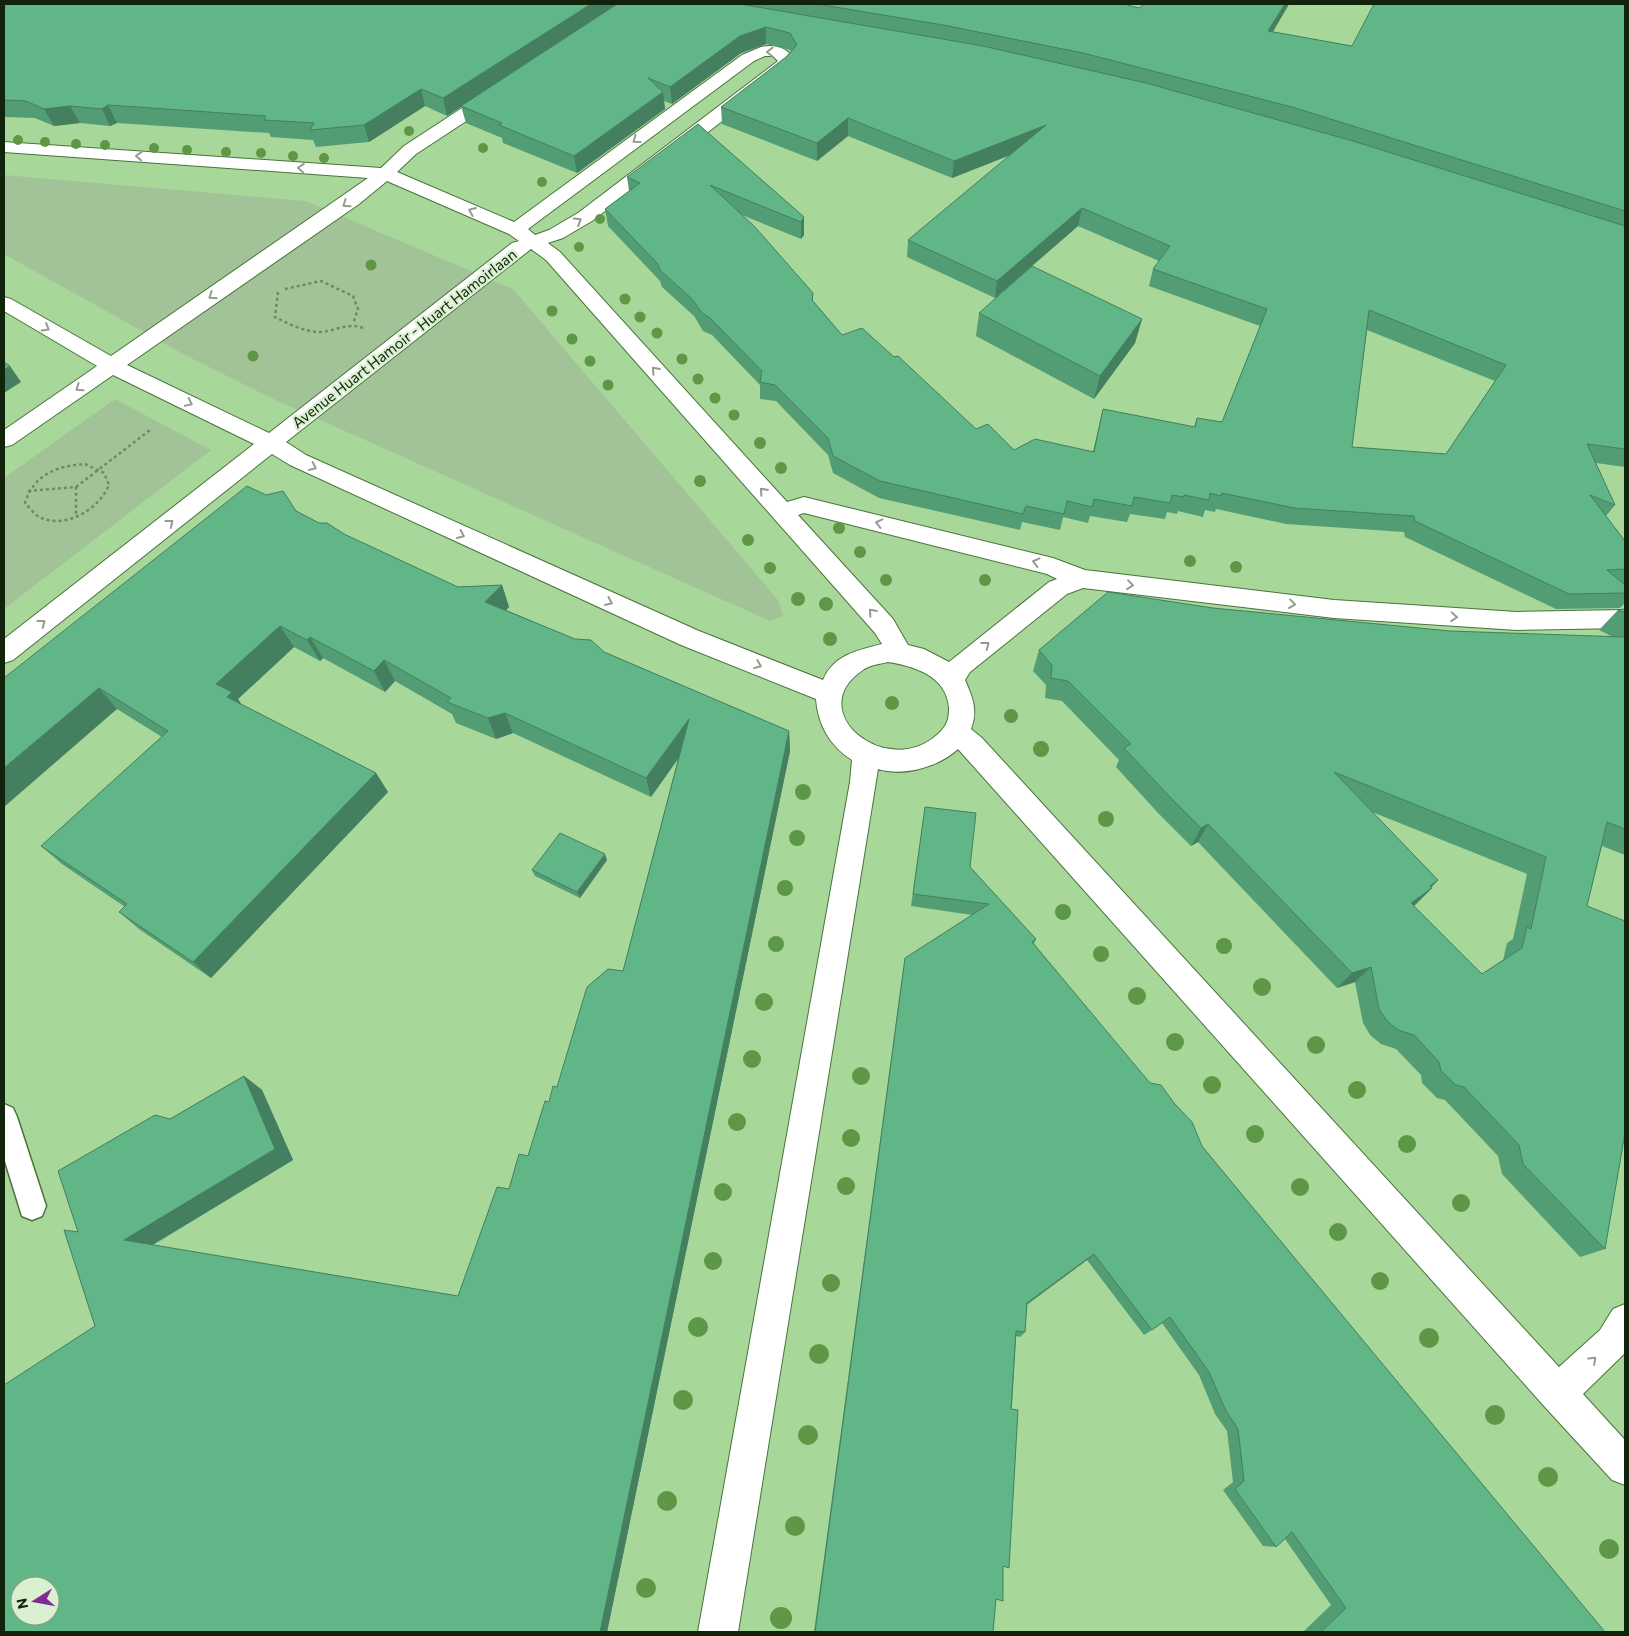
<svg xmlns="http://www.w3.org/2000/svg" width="1629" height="1636" font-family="Commissioner,sans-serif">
	<rect width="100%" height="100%" fill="#a8d79a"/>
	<!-- green -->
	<g fill="#a2c398">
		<polygon points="4,175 306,201 513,289 778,600 783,616 770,621 271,398 183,354 4,254"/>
		<polygon points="115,399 211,450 4,609 4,478"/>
	</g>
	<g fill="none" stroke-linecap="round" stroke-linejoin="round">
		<defs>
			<polygon id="service" points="4,1104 13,1108 17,1117 46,1206 42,1216 32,1220 22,1216 4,1158"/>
			<path id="minor" d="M761,47c15,-3 28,1 34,15l-10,11 -193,148 -29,17 -15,5 12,9 227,250 17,-5 249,61 32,12 249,30 183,12 108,-2v18l-108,2 -183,-12 -251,-30 -16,6 -97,78 -5,8c8,18 13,31 6,49l11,9 577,629 41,-37 13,-21 12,-5v49l-42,41 42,46v45l-13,-5 -68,-74 -586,-657c-19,18 -55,28 -80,20l-140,863h-40l152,-850 2,-22c-22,-14 -34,-35 -36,-61l-135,-54 -391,-180 -18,-11 -259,206 -9,3v-24l250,-195 -141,-69 -101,70 -8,2v-17l93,-64 -93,-55v-14l7,2 100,57 257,-178 -364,-26v-10l377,26 23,-22 84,-55h12l3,4 -3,4 -84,55 -19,18 117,50 228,-167zM765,56h8l5,5 -200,152 -29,17 -14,5 -7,-6 226,-168zM387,181l122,53 10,7 -7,2 -243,190 -142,-68 232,-161zM531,249l15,11 329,373 7,11c-24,6 -49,11 -59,36l-124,-49 -393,-176 -20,-13zM804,513l243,61 10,5 -8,3 -100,80 -25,-13 -16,-4 -15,-26 -95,-104zM888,662c26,4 59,14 61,46 0,11 -2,18 -11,26 -51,47 -137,-23 -75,-64 6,-5 17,-6 25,-8z"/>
		</defs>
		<!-- service casing -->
		<use href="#service" stroke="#49733b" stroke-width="3"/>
		<!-- minor casing -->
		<use href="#minor" stroke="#49733b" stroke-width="2"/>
		<!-- path -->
		<g stroke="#6a8d5f" stroke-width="2.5" stroke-dasharray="3 3" stroke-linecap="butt">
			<polyline points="285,289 321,281 353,296 358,309 353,324"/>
			<path d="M278,292l-3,25c14,7 29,15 46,15 15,-1 27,-10 42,-4"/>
			<path d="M85,464l19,9 5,12c-10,24 -43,45 -70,32 -5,-3 -10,-10 -14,-14 9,-29 32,-37 60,-39z"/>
			<polyline points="76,487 150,430"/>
			<polyline points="28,491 76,487 76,517"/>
		</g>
		<!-- service -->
		<use href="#service" fill="#fff" fill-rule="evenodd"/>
		<!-- minor -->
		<use href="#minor" fill="#fff" fill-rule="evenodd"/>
	</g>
	<!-- trees -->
	<g fill="#5e9745">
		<circle cx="409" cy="131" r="5"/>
		<circle cx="18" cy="140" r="5"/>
		<circle cx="45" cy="142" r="5"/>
		<circle cx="76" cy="144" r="5"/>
		<circle cx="105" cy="145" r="5"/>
		<circle cx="154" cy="148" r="5"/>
		<circle cx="483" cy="148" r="5"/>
		<circle cx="187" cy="150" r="5"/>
		<circle cx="226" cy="152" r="5"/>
		<circle cx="261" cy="153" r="5"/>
		<circle cx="293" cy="156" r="5"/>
		<circle cx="324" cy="158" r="5"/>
		<circle cx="542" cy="182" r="5"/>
		<circle cx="600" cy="219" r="5"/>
		<circle cx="579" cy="247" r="5"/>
		<circle cx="371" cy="265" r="5.5"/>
		<circle cx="625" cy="299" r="5.5"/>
		<circle cx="552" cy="311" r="5.5"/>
		<circle cx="640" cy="317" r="5.5"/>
		<circle cx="657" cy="333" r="5.5"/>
		<circle cx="572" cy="339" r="5.5"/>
		<circle cx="253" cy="356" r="5.5"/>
		<circle cx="682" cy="359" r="5.5"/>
		<circle cx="590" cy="361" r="5.5"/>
		<circle cx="698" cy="379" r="5.5"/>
		<circle cx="608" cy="385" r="5.5"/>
		<circle cx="715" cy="398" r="5.5"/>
		<circle cx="734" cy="415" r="5.5"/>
		<circle cx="760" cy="443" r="6"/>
		<circle cx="781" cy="468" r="6"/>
		<circle cx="700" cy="481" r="6"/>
		<circle cx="839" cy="528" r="6"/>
		<circle cx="748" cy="540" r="6"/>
		<circle cx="860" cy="552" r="6"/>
		<circle cx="1190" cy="561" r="6"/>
		<circle cx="1236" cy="567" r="6"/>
		<circle cx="770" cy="568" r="6"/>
		<circle cx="886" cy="580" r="6"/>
		<circle cx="985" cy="580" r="6"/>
		<circle cx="798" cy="599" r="7"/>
		<circle cx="826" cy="604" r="7"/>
		<circle cx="830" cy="639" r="7"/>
		<circle cx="892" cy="703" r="7"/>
		<circle cx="1011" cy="716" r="7"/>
		<circle cx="1041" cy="749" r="8"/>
		<circle cx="803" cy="792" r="8"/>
		<circle cx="1106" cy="819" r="8"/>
		<circle cx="797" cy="838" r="8"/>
		<circle cx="785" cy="888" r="8"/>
		<circle cx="1063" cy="912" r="8"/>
		<circle cx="776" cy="944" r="8"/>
		<circle cx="1224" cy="946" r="8"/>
		<circle cx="1101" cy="954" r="8"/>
		<circle cx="1262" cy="987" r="9"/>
		<circle cx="1137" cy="996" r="9"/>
		<circle cx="764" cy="1002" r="9"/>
		<circle cx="1175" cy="1042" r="9"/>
		<circle cx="1316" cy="1045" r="9"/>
		<circle cx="752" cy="1059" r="9"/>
		<circle cx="861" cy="1076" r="9"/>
		<circle cx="1212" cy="1085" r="9"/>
		<circle cx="1357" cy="1090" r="9"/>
		<circle cx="737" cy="1122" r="9"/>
		<circle cx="1255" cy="1134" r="9"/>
		<circle cx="851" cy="1138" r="9"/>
		<circle cx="1407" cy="1144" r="9"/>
		<circle cx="846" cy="1186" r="9"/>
		<circle cx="1300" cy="1187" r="9"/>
		<circle cx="723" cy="1192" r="9"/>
		<circle cx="1461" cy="1203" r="9"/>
		<circle cx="1338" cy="1232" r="9"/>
		<circle cx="713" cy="1261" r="9"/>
		<circle cx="1380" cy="1281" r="9"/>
		<circle cx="831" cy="1283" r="9"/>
		<circle cx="698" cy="1327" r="10"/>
		<circle cx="1429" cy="1338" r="10"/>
		<circle cx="819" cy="1354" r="10"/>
		<circle cx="683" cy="1400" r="10"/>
		<circle cx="1495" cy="1415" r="10"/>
		<circle cx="808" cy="1435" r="10"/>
		<circle cx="1548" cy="1477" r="10"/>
		<circle cx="667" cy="1501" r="10"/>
		<circle cx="795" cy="1526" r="10"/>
		<circle cx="1609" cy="1549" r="10"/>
		<circle cx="646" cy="1588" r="10"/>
		<circle cx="781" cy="1618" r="11"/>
	</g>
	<!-- wall -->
	<g fill="#539d75" fill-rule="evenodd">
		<path d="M4,4h1120l15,4 41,-4h109l-16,28 79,14 273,-42v463l-29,-4 19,42 -9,11 19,25v62l-5,5 -64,1 -151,-72 -1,-5 -118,-8 -70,-15 -1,3 -10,-2 -2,7 -25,-6 -1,3 -10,-2 -2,7 -35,-5 -3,8 -37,-6 -2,7 -25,-6 -3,13 -38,-8 -2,8 -141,-32 -46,-25 -5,-18 -52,-54 -16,-2v-14l-48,-50 -9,-4 -9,-15 -32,-29 -2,-6 -52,-55 -3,-17 24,-18 -2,-14 71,-53 106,93v18l-3,4 -59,-24 71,78v8l29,34 52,22 82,72 38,21 79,1 10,-42 91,18 3,-9 25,4 38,-96 -111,-40 4,-17 6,-8 -81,-35 -83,72 -88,-41 1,-17 102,-85 -58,23 -104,-42 -31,25 -95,-37 -1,-17 65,-50 5,-6 -1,-1 -24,-6 -25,9 -69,51 -8,-3 1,8 -88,64 -74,-30 -1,-5 -36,-15 -5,-17 -14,10 -22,-10 -56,36 -53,5 -3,-7 -42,-3 -2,-4 -152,-10 -7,3 -30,-3 -26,3 -19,-8 -31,-1zM1367,330l128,51 -49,73 -94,-7z"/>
		<polygon points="979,313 1142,319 1135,343 1094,399 976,336"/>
		<polygon points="296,511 319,523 458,587 502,585 509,607 506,610 789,731 790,751 607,1632 4,1632 95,1326 78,1232 170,1119 244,1076 262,1090 293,1160 153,1245 458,1296 509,1189 528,1156 549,1102 623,971 678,759 651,797 513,733 496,739 456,723 452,714 395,681 385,692 323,658 320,661 294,647 238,699 241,704 376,773 388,792 211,978 139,929 119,912 125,907 62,864 41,846 162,737 117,709 4,678"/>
		<path d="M1213,608l237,23 163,6 -14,-7 19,-20 7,-1v246l-23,-9 -15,60 18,343 -25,8 -78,-83 -4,-18 -53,-56 -8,-2 -15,-15 -1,-8 -25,-26 -15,-5 -11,-9 -7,-12 -8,-41 -18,6 -139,-146 -7,4 -32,-32 -43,-47 3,-7 -57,-59 -17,-3 1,-13 -13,-14 6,-21zM1372,812l155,62 -14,65 -6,4 -4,17 -21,14 -68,-68 18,-18 -1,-1 7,-7z"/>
		<polygon points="925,807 970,867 1036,939 1034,944 1605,1632 1303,1632 1331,1605 1285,1539 1276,1547 1263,1546 1223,1490 1233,1482 1227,1431 1215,1414 1199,1375 1162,1323 1152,1330 1144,1335 1087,1260 1027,1305 1025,1332 1020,1337 1016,1336 1003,1566 996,1599 993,1632 814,1632 903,970 972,915 911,906"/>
		<polygon points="607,860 580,898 535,876 532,870"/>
	</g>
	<!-- shaded-wall -->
	<g fill="#447f5f">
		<polygon points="591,4 620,4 447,116 443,98"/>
		<polygon points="1285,4 1289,4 1263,48 1268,31"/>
		<polygon points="766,27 766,44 741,53 672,104 670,87 740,36"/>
		<polygon points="421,89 425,106 369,142 364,125"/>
		<polygon points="663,92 665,109 577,173 574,156"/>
		<polygon points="108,105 117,123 110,126 102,109"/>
		<polygon points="70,106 80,123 54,126 44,109"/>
		<polygon points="848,118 848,136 817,161 817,143"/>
		<polygon points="1046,125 1043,142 952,178 954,161"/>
		<polygon points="1082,208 1078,226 995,298 997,281"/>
		<polygon points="804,217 804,235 801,239 801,222"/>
		<polygon points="1142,319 1135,343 1094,399 1100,376"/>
		<polygon points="10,366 21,382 4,393 4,370"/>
		<polygon points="502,585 509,607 493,624 485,602"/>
		<polygon points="280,626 294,647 238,699 247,713 243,718 216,684"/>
		<polygon points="310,637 323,658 320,661 307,640"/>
		<polygon points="384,660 395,681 385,692 374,671"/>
		<polygon points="99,688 117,709 4,807 4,768"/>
		<polygon points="505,713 513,733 496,739 488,718"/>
		<polygon points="689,719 692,739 651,797 646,778"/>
		<polygon points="789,731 790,751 607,1632 600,1632"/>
		<polygon points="376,773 388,792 211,978 193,962"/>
		<polygon points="1208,824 1198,842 1191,846 1201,828"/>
		<polygon points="605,854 607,860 580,898 577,892"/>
		<polygon points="1438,880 1427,892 1432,888 1415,905 1395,919 1411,903 1430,886"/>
		<polygon points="1371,967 1355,982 1337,988 1352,973"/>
		<polygon points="244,1076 262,1090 293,1160 147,1248 124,1240"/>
		<polygon points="1094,1254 1087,1260 1021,1308 1027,1303"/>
	</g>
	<!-- building -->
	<g fill="#61b688" stroke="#447f5f" fill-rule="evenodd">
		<polygon points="4,4 591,4 443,98 421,89 364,125 310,130 314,123 264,120 266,116 108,105 102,109 70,106 44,109 26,101 4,100"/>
		<path d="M617,4h123l243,42 163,37 207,58 272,85v223l-38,-5 28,61 -25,-10 35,46v28l-18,1 18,15v8l-56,1 -154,-73 -1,-5 -120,-8 -72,-15 -1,3 -11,-3 -1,7 -25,-5v2l-12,-2 -2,8 -36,-6 -2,9 -38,-7 -2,8 -25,-6 -3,13 -38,-8 -3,8 -143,-33 -47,-25 -5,-18 -53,-53 -15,-3 2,-11 -52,-53 -8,-5 -10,-14 -32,-29 -2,-6 -53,-55 35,-26 -13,-6 71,-53 106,93 -3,5 -91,-37 45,42 58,66 -1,7 30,35 20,-7 32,29 4,-1 78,73 12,-5 26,26 21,-11 59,13 9,-43 92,18 2,-9 25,4 45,-113 -114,-40 17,-23 -88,-38 -85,73 -89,-41 138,-115 -92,36 -106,-43 -31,25 -96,-36 65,-50 11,-12 -7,-12 -24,-6 -26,9 -70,51 -22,-9 15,14 -89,64 -75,-31 3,-2 -41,-17zM1369,310l137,55 -60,89 -94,-7z"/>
		<polygon points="817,4 1124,4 1139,8 1144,4 1285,4 1268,31 1352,46 1374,4 1625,4 1625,211 1292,107 1083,53 943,25"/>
		<polygon points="1032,266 1142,319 1100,376 979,313"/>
		<polygon points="4,362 10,366 4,370"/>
		<path d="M247,486l19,9 17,-4 13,20 23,12h8l17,11 114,53 44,-2 -17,17 90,37 16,1 13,12 185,79 -189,901h-596v-247l91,-59 -31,-96 14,2 -20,-61 97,-56 15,4 74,-43 31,73 -151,91 334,56 39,-109 12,2 10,-35 9,2 17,-55 4,1 4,-16 4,1 30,-100 21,-18 15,2 66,-252 -43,59 -141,-65 -17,5 -41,-16 4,-4 -67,-38 -10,11 -64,-34 -3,3 -27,-14 -64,58 16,8 -5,5 149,76 -183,189 -74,-50 8,-8 -86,-58 127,-115 -69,-43 -95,80v-90zM20,1586h30v30h-30z"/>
		<path d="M1108,592l105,16 237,23 175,6v192l-18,-7 -20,84 38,15v212l-20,116 -82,-85 -4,-19 -55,-58 -8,-2 -15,-14 -2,-9 -25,-27 -16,-5 -11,-9 -8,-12 -8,-42 -19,6 -144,-149 -7,4 -32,-32 -45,-48 7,-4 -63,-63 -17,-3 1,-13 -13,-15zM1334,772l212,85 -15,72 -4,-2 -5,21 -40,26 -71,-71 21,-15 -2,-2 8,-6z"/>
		<polygon points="1625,609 1625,613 1618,610"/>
		<polygon points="925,807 976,813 970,867 1036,939 1032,942 1150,1083 1161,1085 1174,1103 1192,1122 1202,1146 1215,1162 1605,1632 1321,1632 1346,1608 1292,1532 1276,1547 1235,1489 1244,1481 1238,1429 1226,1411 1209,1372 1170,1317 1152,1330 1094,1254 1027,1303 1025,1332 1016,1331 1011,1409 1018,1410 1009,1568 1003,1566 1003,1601 996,1599 993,1632 815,1632 905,958 989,904 913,894"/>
		<polygon points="560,833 605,854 577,892 532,870"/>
	</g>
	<!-- one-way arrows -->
	<defs><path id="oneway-chevron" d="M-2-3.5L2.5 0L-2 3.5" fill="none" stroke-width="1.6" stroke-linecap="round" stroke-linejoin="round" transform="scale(1.25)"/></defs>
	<g stroke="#949c92">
		<use href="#oneway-chevron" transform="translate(770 52) rotate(-179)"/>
		<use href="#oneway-chevron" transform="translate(636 140) rotate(144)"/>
		<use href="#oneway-chevron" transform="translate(139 156) rotate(-176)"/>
		<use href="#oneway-chevron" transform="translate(301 168) rotate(-176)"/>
		<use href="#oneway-chevron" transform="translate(346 204) rotate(145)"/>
		<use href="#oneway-chevron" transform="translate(472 211) rotate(-157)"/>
		<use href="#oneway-chevron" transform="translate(578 221) rotate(-32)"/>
		<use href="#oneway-chevron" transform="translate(212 296) rotate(145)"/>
		<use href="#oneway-chevron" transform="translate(46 328) rotate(31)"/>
		<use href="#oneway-chevron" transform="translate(655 370) rotate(-132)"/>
		<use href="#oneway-chevron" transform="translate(79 388) rotate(145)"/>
		<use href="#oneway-chevron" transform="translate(189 403) rotate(26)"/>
		<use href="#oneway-chevron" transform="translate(313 467) rotate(25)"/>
		<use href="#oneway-chevron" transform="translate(763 491) rotate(-132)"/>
		<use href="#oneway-chevron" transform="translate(170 523) rotate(-38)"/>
		<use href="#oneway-chevron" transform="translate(879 523) rotate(-166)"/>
		<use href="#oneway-chevron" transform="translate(461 535) rotate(25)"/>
		<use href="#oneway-chevron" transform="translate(1036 562) rotate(-166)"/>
		<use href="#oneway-chevron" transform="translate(1130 585) rotate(7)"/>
		<use href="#oneway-chevron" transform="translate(609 602) rotate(24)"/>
		<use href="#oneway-chevron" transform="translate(1292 604) rotate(7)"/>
		<use href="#oneway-chevron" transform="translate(872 612) rotate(-132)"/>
		<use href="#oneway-chevron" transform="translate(1454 617) rotate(4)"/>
		<use href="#oneway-chevron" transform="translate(42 623) rotate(-38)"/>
		<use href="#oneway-chevron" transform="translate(986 645) rotate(-38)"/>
		<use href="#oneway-chevron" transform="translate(758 665) rotate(22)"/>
		<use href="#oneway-chevron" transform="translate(1593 1360) rotate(-43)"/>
	</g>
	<g text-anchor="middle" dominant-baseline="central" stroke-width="4.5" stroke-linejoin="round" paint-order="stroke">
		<!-- far-street labels -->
		<g font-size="15" fill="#12230c" stroke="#d9f0d1">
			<text transform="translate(404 338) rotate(-38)">Avenue Huart Hamoir - Huart Hamoirlaan</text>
		</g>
	</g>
	<!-- border -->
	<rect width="1629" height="1636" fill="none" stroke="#12230c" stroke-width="10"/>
	<!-- north arrow -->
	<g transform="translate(35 1601) rotate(259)"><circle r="24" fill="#d9f0d1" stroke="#899e82"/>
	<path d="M0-4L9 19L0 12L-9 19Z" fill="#802997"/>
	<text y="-8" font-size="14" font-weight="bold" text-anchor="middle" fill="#12230c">N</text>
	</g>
</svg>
